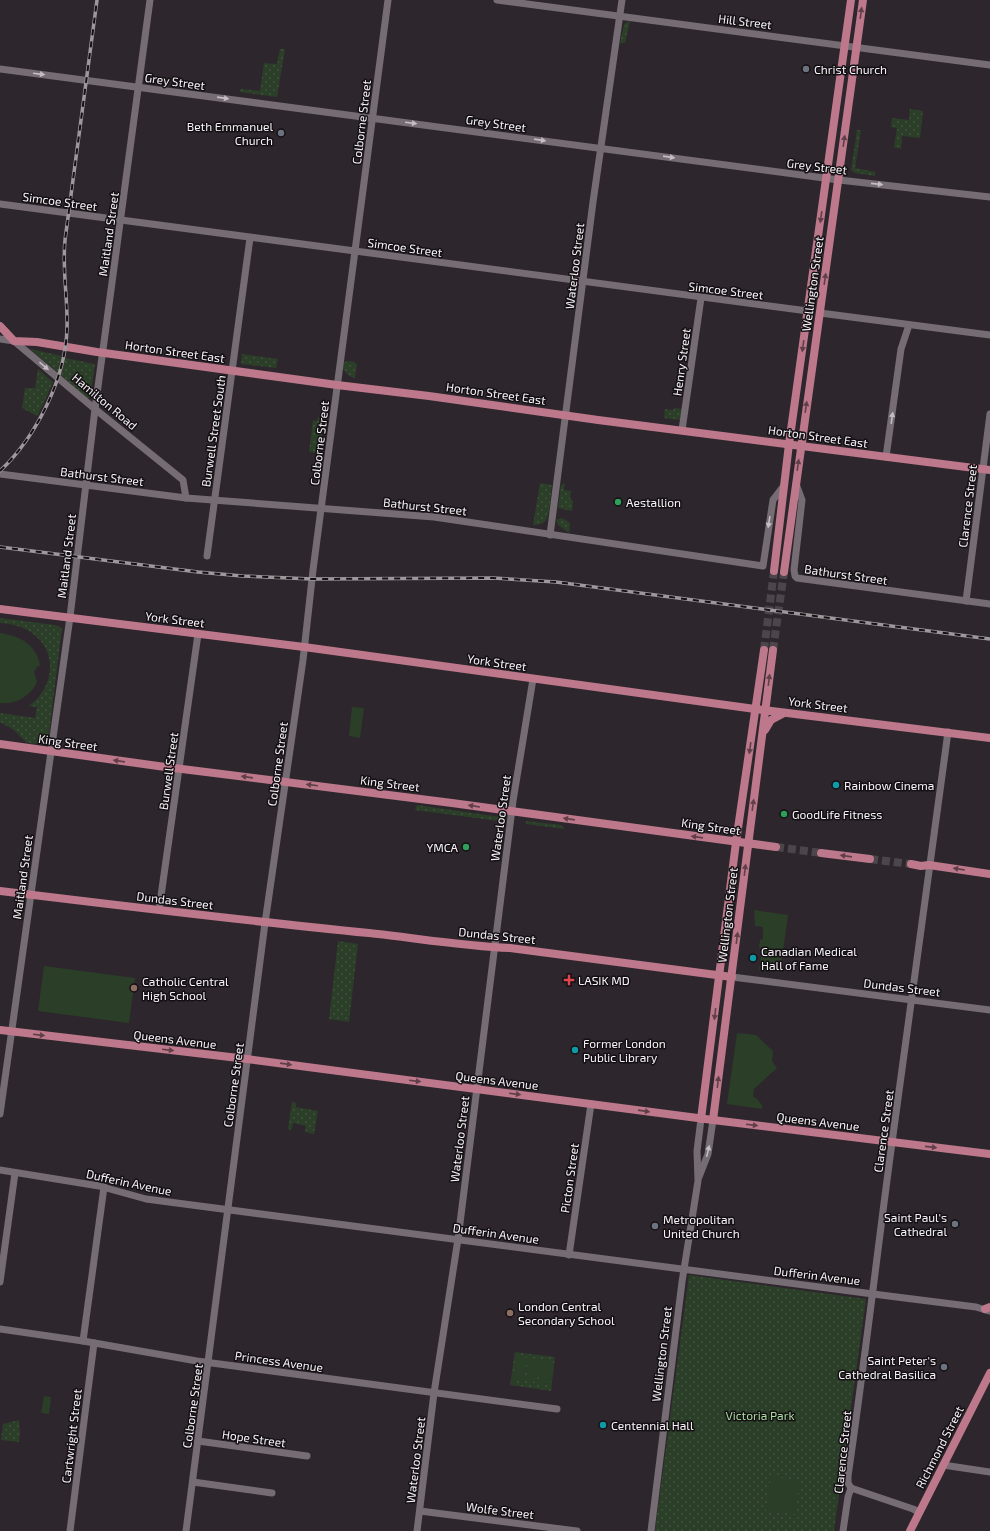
<svg xmlns="http://www.w3.org/2000/svg" width="990" height="1531" font-family="'Exo 2',sans-serif">
	<defs>
		<pattern id="grass-dots" width="8" height="8" patternUnits="userSpaceOnUse"><rect width="8" height="8" fill="#2b3e28"/><path d="M2 2h.1M6 6h.1" fill="none" stroke="#40513d" stroke-width="1.8" stroke-linecap="round"/></pattern>
	</defs>
	<rect width="100%" height="100%" fill="#2e262d"/>
	<!-- grass -->
	<g fill="url(#grass-dots)">
		<polygon points="630,21 625,43 620,43 624,24"/>
		<polygon points="280,49 285,49 277,97 240,92 240,89 260,91 264,63 277,64"/>
		<polygon points="910,109 923,111 920,138 902,136 901,149 894,147 897,128 891,127 892,118 909,120"/>
		<polygon points="857,130 861,130 855,168 875,172 875,176 855,173 851,170"/>
		<polygon points="30,349 62,356 58,373"/>
		<polygon points="242,354 278,359 276,368 241,364"/>
		<polygon points="65,358 95,364 90,398 87,398 61,375"/>
		<polygon points="351,361 357,364 355,378 349,376 343,369 344,362"/>
		<polygon points="38,369 53,382 43,405 37,416 22,408 25,388 35,388"/>
		<polygon points="674,408 682,409 680,420 664,418 665,409 673,410"/>
		<polygon points="318,417 324,418 319,452 317,453 309,452 313,420 317,421"/>
		<path d="M540,483l12,2c-1,8 -2,27 -5,33 -2,6 -9,7 -14,7z"/>
		<polygon points="565,483 564,490 571,491 570,498 573,501 572,511 558,508 561,485"/>
		<polygon points="562,518 570,523 569,533 558,525 556,520"/>
		<path d="M0,618l55,7 7,3 -14,114 -5,2 -16,-1 -13,-13 -14,-8v-9l35,5 2,-11 -8,-1c25,-18 30,-54 3,-73 -10,-7 -20,-9 -32,-10z"/>
		<polygon points="417,805 500,817 501,820 499,821 415,810"/>
		<polygon points="526,821 561,825 565,829 526,824"/>
		<polygon points="338,941 358,944 349,1022 329,1019"/>
		<polygon points="292,1102 296,1103 296,1107 318,1111 314,1134 305,1132 306,1126 293,1123 291,1130 288,1129"/>
		<polygon points="689,1275 866,1299 834,1531 655,1531"/>
		<polygon points="515,1352 555,1357 551,1391 510,1385"/>
		<polygon points="19,1420 20,1434 19,1442 1,1440 3,1424"/>
	</g>
	<!-- garden -->
	<g fill="#2b3e28">
		<path d="M0,633c20,3 36,11 40,32l-3,2 -3,5 3,10c-6,14 -22,23 -37,21z"/>
		<polygon points="352,707 364,708 360,738 349,736"/>
		<polygon points="754,910 788,915 780,972 759,970 762,949 759,948 760,940 763,939 763,927 755,926"/>
		<polygon points="44,966 135,978 129,1023 38,1011"/>
		<polygon points="737,1033 756,1035 773,1051 772,1061 777,1068 754,1089 753,1097 756,1098 762,1105 762,1109 727,1104"/>
		<polygon points="516,1357 527,1358 524,1381 513,1379"/>
		<polygon points="529,1358 540,1360 537,1382 526,1381"/>
		<polygon points="542,1360 553,1362 550,1384 539,1383"/>
		<polygon points="44,1396 51,1397 49,1414 41,1413"/>
		<polygon points="771,1477 800,1480 795,1514 766,1511"/>
	</g>
	<g fill="none" stroke-linecap="round" stroke-linejoin="round">
		<!-- major-tunnel -->
		<g stroke="#4c454b" stroke-width="8" stroke-dasharray="8 4" stroke-linecap="butt">
			<polyline points="764,650 774,571"/>
			<polyline points="773,650 784,572"/>
			<polyline points="776,847 821,853"/>
			<polyline points="870,859 911,864"/>
		</g>
		<!-- minor -->
		<g stroke="#756c74" stroke-width="7">
			<polyline points="497,0 990,65"/>
			<polyline points="0,69 839,180 990,197"/>
			<polyline points="0,204 808,311"/>
			<polyline points="820,313 990,335"/>
			<polyline points="0,339 14,341 95,409 183,480 186,498"/>
			<polyline points="682,430 701,298"/>
			<polyline points="886,457 901,349 909,325"/>
			<polyline points="0,474 186,498 434,517 763,566 773,500 783,487"/>
			<polyline points="796,484 802,500 794,570 795,576 797,578 990,604"/>
			<polyline points="550,535 593,202 622,0"/>
			<polyline points="207,556 250,238"/>
			<polyline points="966,601 990,414"/>
			<polyline points="159,910 198,634"/>
			<polyline points="732,977 990,1010"/>
			<polyline points="0,1114 70,617 95,409 150,0"/>
			<polyline points="0,1170 99,1186 146,1199 873,1294 976,1307 989,1311"/>
			<polyline points="699,1177 708,1154 713,1120"/>
			<polyline points="569,1255 591,1104"/>
			<polyline points="0,1282 15,1173"/>
			<polyline points="0,1329 83,1341 197,1361 557,1409"/>
			<polyline points="83,1341 104,1187"/>
			<polyline points="198,1441 307,1456"/>
			<polyline points="943,1465 990,1472"/>
			<polyline points="193,1482 272,1493"/>
			<polyline points="851,1488 913,1509 919,1512"/>
			<polyline points="420,1511 577,1531"/>
			<polyline points="70,1531 94,1343"/>
			<polyline points="186,1531 265,923 303,660 313,570 388,0"/>
			<polyline points="417,1531 434,1393 458,1239 513,801 533,679"/>
			<polyline points="651,1531 682,1282 698,1181 697,1151 701,1119"/>
			<path d="M843,1531l5,-34 3,-9 -3,-5v-7c17,-115 30,-232 46,-348 17,-132 35,-264 54,-396"/>
		</g>
		<!-- major -->
		<g stroke="#bd798b" stroke-width="8">
			<polyline points="0,326 14,341 37,342 97,352 337,385 429,396 598,420 990,470"/>
			<polyline points="774,571 789,444 851,0"/>
			<polyline points="784,572 863,0"/>
			<polyline points="0,609 304,647 755,709 990,738"/>
			<polyline points="765,730 771,720 784,713"/>
			<polyline points="0,744 158,766 452,803 776,847"/>
			<polyline points="821,853 870,859"/>
			<polyline points="911,864 921,866 929,865 990,874"/>
			<path d="M0,891c123,15 246,30 369,42 47,5 94,13 141,15l222,29"/>
			<polyline points="0,1030 247,1059 713,1120 990,1154"/>
			<polyline points="701,1119 736,842 764,650"/>
			<polyline points="713,1120 773,650"/>
			<polyline points="985,1309 990,1307"/>
			<polyline points="910,1531 990,1373"/>
		</g>
		<defs>
			<g id="rail">
				<path d="M0,471c36,-34 66,-93 67,-143 1,-29 -5,-58 -2,-88l32,-240"/>
				<polyline points="0,547 198,572 242,576 312,579 493,578 556,582 990,639"/>
			</g>
		</defs>
		<!-- rail casing -->
		<use href="#rail" stroke="#9e989d" stroke-width="3.5"/>
		<!-- rail -->
		<use href="#rail" stroke="#141013" stroke-width="2" stroke-dasharray="6" stroke-linecap="butt"/>
	</g>
	<!-- one-way arrows -->
	<defs><path id="oneway-solid" d="M-6-.8H1V-3.2L6.5 0L1 3.2V.8H-6Z"/></defs>
	<g fill="#603f49">
		<use href="#oneway-solid" transform="translate(861 13) rotate(-82)"/>
		<use href="#oneway-solid" transform="translate(844 141) rotate(-82)"/>
		<use href="#oneway-solid" transform="translate(821 217) rotate(98)"/>
		<use href="#oneway-solid" transform="translate(825 279) rotate(-82)"/>
		<use href="#oneway-solid" transform="translate(803 346) rotate(98)"/>
		<use href="#oneway-solid" transform="translate(806 407) rotate(-82)"/>
		<use href="#oneway-solid" transform="translate(798 465) rotate(-82)"/>
		<use href="#oneway-solid" transform="translate(769 680) rotate(-83)"/>
		<use href="#oneway-solid" transform="translate(750 748) rotate(98)"/>
		<use href="#oneway-solid" transform="translate(119 761) rotate(-172)"/>
		<use href="#oneway-solid" transform="translate(247 777) rotate(-172)"/>
		<use href="#oneway-solid" transform="translate(312 785) rotate(-173)"/>
		<use href="#oneway-solid" transform="translate(753 805) rotate(-82)"/>
		<use href="#oneway-solid" transform="translate(474 806) rotate(-171)"/>
		<use href="#oneway-solid" transform="translate(569 819) rotate(-172)"/>
		<use href="#oneway-solid" transform="translate(697 837) rotate(-172)"/>
		<use href="#oneway-solid" transform="translate(846 856) rotate(-172)"/>
		<use href="#oneway-solid" transform="translate(959 869) rotate(-171)"/>
		<use href="#oneway-solid" transform="translate(745 870) rotate(-83)"/>
		<use href="#oneway-solid" transform="translate(737 938) rotate(-83)"/>
		<use href="#oneway-solid" transform="translate(715 1014) rotate(97)"/>
		<use href="#oneway-solid" transform="translate(39 1035) rotate(7)"/>
		<use href="#oneway-solid" transform="translate(168 1050) rotate(7)"/>
		<use href="#oneway-solid" transform="translate(286 1064) rotate(8)"/>
		<use href="#oneway-solid" transform="translate(415 1081) rotate(7)"/>
		<use href="#oneway-solid" transform="translate(718 1082) rotate(-83)"/>
		<use href="#oneway-solid" transform="translate(515 1094) rotate(7)"/>
		<use href="#oneway-solid" transform="translate(644 1111) rotate(8)"/>
		<use href="#oneway-solid" transform="translate(752 1125) rotate(7)"/>
		<use href="#oneway-solid" transform="translate(931 1147) rotate(6)"/>
	</g>
	<g fill="#c4bdc3">
		<use href="#oneway-solid" transform="translate(39 74) rotate(7)"/>
		<use href="#oneway-solid" transform="translate(223 98) rotate(8)"/>
		<use href="#oneway-solid" transform="translate(411 123) rotate(7)"/>
		<use href="#oneway-solid" transform="translate(540 140) rotate(8)"/>
		<use href="#oneway-solid" transform="translate(669 157) rotate(8)"/>
		<use href="#oneway-solid" transform="translate(877 184) rotate(6)"/>
		<use href="#oneway-solid" transform="translate(44 366) rotate(40)"/>
		<use href="#oneway-solid" transform="translate(892 418) rotate(-82)"/>
		<use href="#oneway-solid" transform="translate(769 522) rotate(99)"/>
		<use href="#oneway-solid" transform="translate(708 1151) rotate(-77)"/>
	</g>
	<!-- markers -->
	<g fill="#6b7280" stroke="#141013" stroke-width="1.5">
		<circle cx="806" cy="69" r="4"/>
		<circle cx="281" cy="133" r="4"/>
		<circle cx="955" cy="1224" r="4"/>
		<circle cx="655" cy="1226" r="4"/>
		<circle cx="944" cy="1367" r="4"/>
	</g>
	<g fill="#2e9e5b" stroke="#141013" stroke-width="1.5">
		<circle cx="618" cy="502" r="4"/>
		<circle cx="784" cy="814" r="4"/>
		<circle cx="466" cy="847" r="4"/>
	</g>
	<g fill="#0f9aa8" stroke="#141013" stroke-width="1.5">
		<circle cx="836" cy="785" r="4"/>
		<circle cx="753" cy="958" r="4"/>
		<circle cx="575" cy="1050" r="4"/>
		<circle cx="603" cy="1425" r="4"/>
	</g>
	<path fill="#e0444e" stroke="#141013" stroke-width="1.5" d="M567 974h4v4h4v4h-4v4h-4v-4h-4v-4h4z"/>
	<g fill="#8d6e63" stroke="#141013" stroke-width="1.5">
		<circle cx="134" cy="988" r="4"/>
		<circle cx="510" cy="1313" r="4"/>
	</g>
	<g text-anchor="middle" dominant-baseline="central" stroke-width="3" stroke-linejoin="round" paint-order="stroke">
		<!-- street labels -->
		<g font-size="12" fill="#f8f3f8" stroke="#141013">
			<text transform="translate(745 21) rotate(7)">Hill Street</text>
			<text transform="translate(175 81) rotate(8)">Grey Street</text>
			<text transform="translate(361 122) rotate(-83)">Colborne Street</text>
			<text transform="translate(496 123) rotate(8)">Grey Street</text>
			<text transform="translate(817 166) rotate(7)">Grey Street</text>
			<text transform="translate(60 201) rotate(8)">Simcoe Street</text>
			<text transform="translate(108 234) rotate(-82)">Maitland Street</text>
			<text transform="translate(405 247) rotate(8)">Simcoe Street</text>
			<text transform="translate(574 266) rotate(-83)">Waterloo Street</text>
			<text transform="translate(812 284) rotate(-82)">Wellington Street</text>
			<text transform="translate(726 290) rotate(7)">Simcoe Street</text>
			<text transform="translate(175 351) rotate(8)">Horton Street East</text>
			<text transform="translate(681 362) rotate(-82)">Henry Street</text>
			<text transform="translate(496 393) rotate(8)">Horton Street East</text>
			<text transform="translate(105 401) rotate(40)">Hamilton Road</text>
			<text transform="translate(213 431) rotate(-82)">Burwell Street South</text>
			<text transform="translate(818 436) rotate(8)">Horton Street East</text>
			<text transform="translate(319 443) rotate(-83)">Colborne Street</text>
			<text transform="translate(102 476) rotate(7)">Bathurst Street</text>
			<text transform="translate(425 506) rotate(6)">Bathurst Street</text>
			<text transform="translate(967 506) rotate(-83)">Clarence Street</text>
			<text transform="translate(66 556) rotate(-83)">Maitland Street</text>
			<text transform="translate(846 574) rotate(8)">Bathurst Street</text>
			<text transform="translate(175 619) rotate(7)">York Street</text>
			<text transform="translate(497 662) rotate(8)">York Street</text>
			<text transform="translate(818 704) rotate(7)">York Street</text>
			<text transform="translate(68 742) rotate(8)">King Street</text>
			<text transform="translate(277 764) rotate(-82)">Colborne Street</text>
			<text transform="translate(168 771) rotate(-82)">Burwell Street</text>
			<text transform="translate(390 783) rotate(7)">King Street</text>
			<text transform="translate(500 818) rotate(-82)">Waterloo Street</text>
			<text transform="translate(711 826) rotate(8)">King Street</text>
			<text transform="translate(22 877) rotate(-82)">Maitland Street</text>
			<text transform="translate(175 900) rotate(7)">Dundas Street</text>
			<text transform="translate(727 915) rotate(-83)">Wellington Street</text>
			<text transform="translate(497 935) rotate(6)">Dundas Street</text>
			<text transform="translate(902 987) rotate(7)">Dundas Street</text>
			<text transform="translate(175 1039) rotate(7)">Queens Avenue</text>
			<text transform="translate(497 1080) rotate(7)">Queens Avenue</text>
			<text transform="translate(233 1085) rotate(-82)">Colborne Street</text>
			<text transform="translate(818 1121) rotate(7)">Queens Avenue</text>
			<text transform="translate(883 1131) rotate(-82)">Clarence Street</text>
			<text transform="translate(459 1139) rotate(-83)">Waterloo Street</text>
			<text transform="translate(569 1178) rotate(-82)">Picton Street</text>
			<text transform="translate(129 1182) rotate(12)">Dufferin Avenue</text>
			<text transform="translate(496 1233) rotate(8)">Dufferin Avenue</text>
			<text transform="translate(817 1275) rotate(7)">Dufferin Avenue</text>
			<text transform="translate(661 1354) rotate(-83)">Wellington Street</text>
			<text transform="translate(279 1361) rotate(8)">Princess Avenue</text>
			<text transform="translate(192 1406) rotate(-82)">Colborne Street</text>
			<text transform="translate(71 1436) rotate(-83)">Cartwright Street</text>
			<text transform="translate(254 1438) rotate(8)">Hope Street</text>
			<text transform="translate(939 1447) rotate(-63)">Richmond Street</text>
			<text transform="translate(842 1452) rotate(-84)">Clarence Street</text>
			<text transform="translate(415 1460) rotate(-83)">Waterloo Street</text>
			<text transform="translate(500 1510) rotate(7)">Wolfe Street</text>
		</g>
		<!-- poi labels -->
		<g font-size="12" fill="#f8f3f8" stroke="#141013" text-anchor="start">
			<text x="814" y="69">Christ Church</text>
			<text x="273" y="126" text-anchor="end">Beth Emmanuel<tspan x="273" dy="14">Church</tspan></text>
			<text x="626" y="502">Aestallion</text>
			<text x="844" y="785">Rainbow Cinema</text>
			<text x="792" y="814">GoodLife Fitness</text>
			<text x="458" y="847" text-anchor="end">YMCA</text>
			<text x="761" y="951">Canadian Medical<tspan x="761" dy="14">Hall of Fame</tspan></text>
			<text x="578" y="980">LASIK MD</text>
			<text x="142" y="981">Catholic Central<tspan x="142" dy="14">High School</tspan></text>
			<text x="583" y="1043">Former London<tspan x="583" dy="14">Public Library</tspan></text>
			<text x="947" y="1217" text-anchor="end">Saint Paul's<tspan x="947" dy="14">Cathedral</tspan></text>
			<text x="663" y="1219">Metropolitan<tspan x="663" dy="14">United Church</tspan></text>
			<text x="518" y="1306">London Central<tspan x="518" dy="14">Secondary School</tspan></text>
			<text x="936" y="1360" text-anchor="end">Saint Peter's<tspan x="936" dy="14">Cathedral Basilica</tspan></text>
			<text x="611" y="1425">Centennial Hall</text>
		</g>
		<!-- park labels -->
		<g font-size="12" fill="#a7dd9e" stroke="#141013">
			<text x="760" y="1415">Victoria Park</text>
		</g>
	</g>
</svg>
